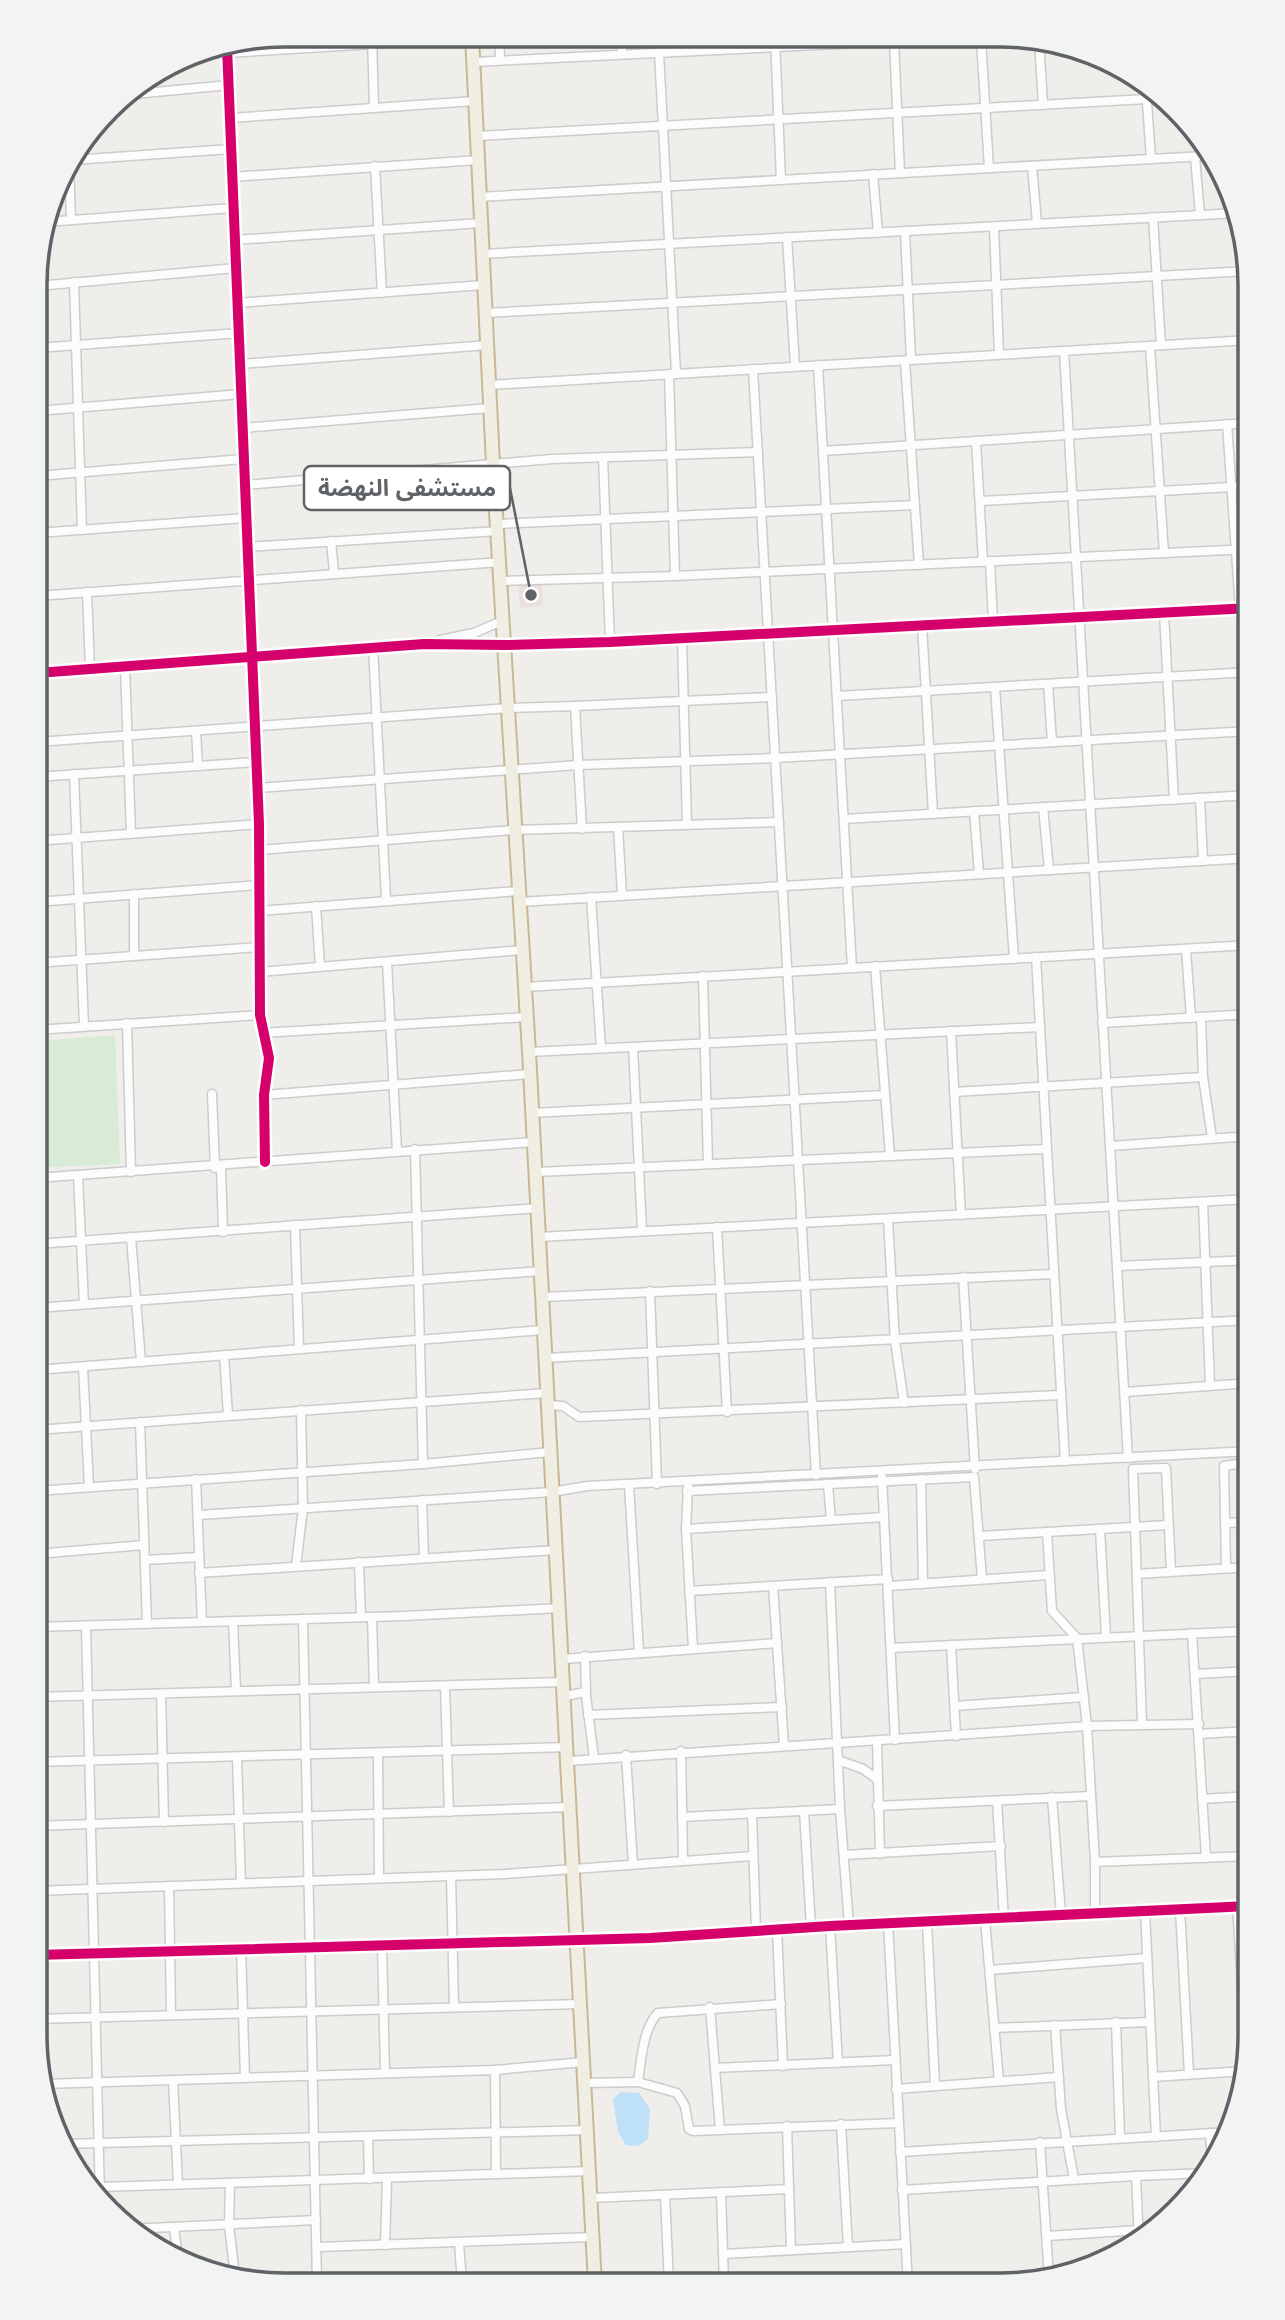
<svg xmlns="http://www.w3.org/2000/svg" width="1285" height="2320" font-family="Jost,'Noto Sans Arabic',sans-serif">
	<rect width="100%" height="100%" fill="#efeeea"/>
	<!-- medical -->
	<polygon fill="#eae0de" points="542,582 543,606 520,608 518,583"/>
	<!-- green -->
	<polygon fill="#d8ebd6" points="115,1035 120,1164 36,1168 36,1041"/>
	<!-- water -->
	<polygon fill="#bfe0f9" points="621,2092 639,2093 650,2109 648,2139 638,2146 626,2145 618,2132 613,2099"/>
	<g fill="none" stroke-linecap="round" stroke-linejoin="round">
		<defs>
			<g id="minor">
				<polyline points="372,36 374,108"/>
				<polyline points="499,36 500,59"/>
				<polyline points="622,37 622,53"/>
				<polyline points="682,37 683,51"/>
				<polyline points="775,38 781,180"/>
				<polyline points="981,39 989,168"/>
				<polyline points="1039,40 1043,105"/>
				<polyline points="894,41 900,173"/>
				<polyline points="227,47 259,824 260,1015 269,1058 264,1095 265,1162"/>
				<polyline points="659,52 676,373"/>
				<polyline points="227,53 472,38"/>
				<polyline points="474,62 939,39"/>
				<polyline points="1146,88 1151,159"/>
				<polyline points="124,95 229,85"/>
				<polyline points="230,118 475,101"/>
				<polyline points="477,136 1165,98"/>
				<polyline points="1195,157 1200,215"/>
				<polyline points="72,160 231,149"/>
				<polyline points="69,164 71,220"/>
				<polyline points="375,166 382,293"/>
				<polyline points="1032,166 1037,223"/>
				<polyline points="873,174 878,233"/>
				<polyline points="232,177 478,160"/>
				<polyline points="479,197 1204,156"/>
				<polyline points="1153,217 1161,345"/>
				<polyline points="46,222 233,208"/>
				<polyline points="994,227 999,354"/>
				<polyline points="905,231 911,360"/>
				<polyline points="787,237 795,366"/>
				<polyline points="235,240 481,223"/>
				<polyline points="482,254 1238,213"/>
				<polyline points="74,282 82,530"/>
				<polyline points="37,286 236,268"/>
				<polyline points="237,303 484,285"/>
				<polyline points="486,313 1248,271"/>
				<polyline points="1150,346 1164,553"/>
				<polyline points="37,348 240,333"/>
				<polyline points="1064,351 1128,1458"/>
				<polyline points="905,361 919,565"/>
				<polyline points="240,364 488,345"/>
				<polyline points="818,365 852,968"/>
				<polyline points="753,369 816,1475"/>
				<polyline points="669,374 675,576"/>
				<polyline points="489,385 1250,340"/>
				<polyline points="37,411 241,394"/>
				<polyline points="1227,424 1240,609"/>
				<polyline points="242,428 490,408"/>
				<polyline points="976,441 983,562"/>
				<polyline points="823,451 1250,423"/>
				<polyline points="603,457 610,642"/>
				<polyline points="37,476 243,459"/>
				<polyline points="245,485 552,459 758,452"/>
				<polyline points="981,501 1250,486"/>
				<polyline points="498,524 915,505"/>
				<polyline points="37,533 246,518"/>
				<polyline points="331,541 334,573"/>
				<polyline points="247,547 498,531"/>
				<polyline points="990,561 993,622"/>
				<polyline points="502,581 675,576 1250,549"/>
				<polyline points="87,592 90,669"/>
				<polyline points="37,596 501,562"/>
				<polyline points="1164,613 1174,800"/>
				<polyline points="922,625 933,814"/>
				<polyline points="682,638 687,825"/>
				<polyline points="440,640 474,633 504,620"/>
				<polyline points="373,647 386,899"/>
				<polyline points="125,667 131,833"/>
				<polyline points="1244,672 1250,765"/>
				<polyline points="37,673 424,644 506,645 610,642 1250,608"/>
				<polyline points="1048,684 1052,742"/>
				<polyline points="995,687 1014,959"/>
				<polyline points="837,696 1250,672"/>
				<polyline points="196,731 198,766"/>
				<polyline points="37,742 509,708 575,706"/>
				<polyline points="74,774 84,1026"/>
				<polyline points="36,777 256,762"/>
				<polyline points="257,788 579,765 775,758 1250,731"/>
				<polyline points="1200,798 1203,861"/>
				<polyline points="1043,807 1049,870"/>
				<polyline points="974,811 979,874"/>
				<polyline points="844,819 1250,795"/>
				<polyline points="618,827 622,895"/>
				<polyline points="582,829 575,706 772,697"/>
				<polyline points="36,841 259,824"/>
				<polyline points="259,850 514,830 779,822"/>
				<polyline points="134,894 134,956"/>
				<polyline points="591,897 601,1048"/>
				<polyline points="36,902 259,885"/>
				<polyline points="519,902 1250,858"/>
				<polyline points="316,906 320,966"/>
				<polyline points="259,911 518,891"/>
				<polyline points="1186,949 1191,1018"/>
				<polyline points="1036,957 1065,1461"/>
				<polyline points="387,962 397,1151"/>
				<polyline points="36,963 258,947"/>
				<polyline points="875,966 890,1156"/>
				<polyline points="259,972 522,950"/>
				<polyline points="703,976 708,1164"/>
				<polyline points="525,987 1250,945"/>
				<polyline points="1201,1017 1203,1077 1212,1138"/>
				<polyline points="127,1023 131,1172"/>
				<polyline points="1102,1023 1250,1014"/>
				<polyline points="36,1030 260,1015"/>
				<polyline points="951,1031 961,1215"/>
				<polyline points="262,1033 527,1017"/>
				<polyline points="633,1047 642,1230"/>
				<polyline points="529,1052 1040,1027"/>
				<polyline points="954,1092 1203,1077"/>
				<polyline points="212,1094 215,1168"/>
				<polyline points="264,1095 530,1074"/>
				<polyline points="532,1113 884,1095"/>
				<polyline points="1111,1146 1250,1136"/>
				<polyline points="415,1149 423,1464"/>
				<polyline points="221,1167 223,1232"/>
				<polyline points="536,1172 1046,1149"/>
				<polyline points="78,1176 84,1304"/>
				<polyline points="36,1178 534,1142"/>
				<polyline points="1203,1202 1210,1385"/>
				<polyline points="888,1219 895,1341 904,1403"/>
				<polyline points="295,1225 299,1348"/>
				<polyline points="717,1227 727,1412"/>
				<polyline points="131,1237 141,1362"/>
				<polyline points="539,1237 1250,1199"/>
				<polyline points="36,1244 538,1208"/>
				<polyline points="1118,1266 1250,1260"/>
				<polyline points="963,1277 975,1469"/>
				<polyline points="650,1291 657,1484"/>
				<polyline points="543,1297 1053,1274"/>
				<polyline points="36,1308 541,1271"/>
				<polyline points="224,1355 228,1415"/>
				<polyline points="545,1358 1250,1320"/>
				<polyline points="83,1367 89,1487"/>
				<polyline points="36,1370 544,1330"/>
				<polyline points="1125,1392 1250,1383"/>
				<polyline points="547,1405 563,1406 579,1417 1060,1395"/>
				<polyline points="140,1422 147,1624"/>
				<polyline points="36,1430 547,1393"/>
				<polyline points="882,1477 895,1740"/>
				<polyline points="196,1479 202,1622"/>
				<polyline points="921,1479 923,1584"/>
				<polyline points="828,1484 831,1520"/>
				<polyline points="629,1485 639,1652"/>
				<polyline points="688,1487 686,1529 693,1648"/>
				<polyline points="36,1491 423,1464 550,1452"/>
				<polyline points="687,1491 974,1477 982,1579"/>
				<polyline points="422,1500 424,1557"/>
				<polyline points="199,1515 552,1492 587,1486 1250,1451"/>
				<polyline points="1225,1523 1250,1522"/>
				<polyline points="686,1529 884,1517"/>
				<polyline points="1100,1529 1106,1637"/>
				<polyline points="979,1536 1047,1532"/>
				<polyline points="36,1554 144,1545"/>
				<polyline points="145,1560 199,1557"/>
				<polyline points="359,1562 361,1617"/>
				<polyline points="296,1566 303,1508 301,1410"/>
				<polyline points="1226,1568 1224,1466 1250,1462"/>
				<polyline points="199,1573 556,1550"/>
				<polyline points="1137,1574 1250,1567"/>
				<polyline points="830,1582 840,1809 849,1925"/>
				<polyline points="773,1586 784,1746"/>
				<polyline points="889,1586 1049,1575"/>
				<polyline points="689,1591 888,1579"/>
				<polyline points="372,1617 374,1687"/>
				<polyline points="303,1619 317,2283"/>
				<polyline points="233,1621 236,1691"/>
				<polyline points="86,1626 100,2198"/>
				<polyline points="35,1627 405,1616 560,1608"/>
				<polyline points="1192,1633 1206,1858"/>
				<polyline points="951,1645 956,1736"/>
				<polyline points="891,1648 1250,1631"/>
				<polyline points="585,1656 586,1696 594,1758"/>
				<polyline points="563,1659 777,1643"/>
				<polyline points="1196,1674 1250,1671"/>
				<polyline points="445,1686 449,1812"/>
				<polyline points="161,1694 164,1822"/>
				<polyline points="565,1696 585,1692"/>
				<polyline points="35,1697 564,1682"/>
				<polyline points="955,1706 1084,1697"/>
				<polyline points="588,1715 782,1707"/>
				<polyline points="1142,1724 1133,1469 1166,1468 1171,1571"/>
				<polyline points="1199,1734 1250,1731"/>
				<polyline points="877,1741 880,1854"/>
				<polyline points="681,1751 683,1859"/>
				<polyline points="378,1754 379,1878"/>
				<polyline points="626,1755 633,1864"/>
				<polyline points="237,1758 241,1883"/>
				<polyline points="838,1760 863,1769 877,1779"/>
				<polyline points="569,1761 1087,1726 1199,1724"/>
				<polyline points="35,1762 568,1747"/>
				<polyline points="1052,1797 1061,1915"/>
				<polyline points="1202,1799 1250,1796"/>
				<polyline points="997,1801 1004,1919"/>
				<polyline points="877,1806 1091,1796"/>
				<polyline points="804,1811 811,1927"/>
				<polyline points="752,1813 756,1930"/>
				<polyline points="682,1817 840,1809"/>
				<polyline points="35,1826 571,1807"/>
				<polyline points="844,1855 1001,1846"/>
				<polyline points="1095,1862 1249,1856"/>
				<polyline points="451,1876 454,2006"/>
				<polyline points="169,1886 171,2014"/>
				<polyline points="35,1891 505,1874 753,1856"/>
				<polyline points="1237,1906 1247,2061"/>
				<polyline points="1180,1909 1189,2074"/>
				<polyline points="1145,1911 1156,2137"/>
				<polyline points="1095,1914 1095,1862 1087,1726 1077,1638 1052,1611 1047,1532 1168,1525"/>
				<polyline points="985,1920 999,2081"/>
				<polyline points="927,1922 935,2085"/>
				<polyline points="888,1923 908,2285"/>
				<polyline points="830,1926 838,2063"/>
				<polyline points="777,1929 783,2066"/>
				<polyline points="382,1944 385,2073"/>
				<polyline points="241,1949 245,2078"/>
				<polyline points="35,1955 650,1938 830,1926 1249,1906"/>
				<polyline points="990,1970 1147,1958"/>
				<path d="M781,2004l-123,9c-15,15 -17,48 -20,69l39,11 8,13 4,23 4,2 205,-8"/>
				<polyline points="710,2007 720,2130"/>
				<polyline points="35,2019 580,2004"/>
				<polyline points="1116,2022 1120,2137"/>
				<polyline points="1055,2025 1061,2109 1074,2179"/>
				<polyline points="994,2028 1150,2022"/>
				<polyline points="715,2068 895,2060"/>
				<polyline points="495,2070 496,2174"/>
				<polyline points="1153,2077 1245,2071"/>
				<polyline points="173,2080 178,2184"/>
				<polyline points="585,2083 638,2082"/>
				<polyline points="43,2084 495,2070 584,2062"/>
				<polyline points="896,2089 1059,2077"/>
				<polyline points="841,2124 848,2247"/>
				<polyline points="787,2126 791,2250"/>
				<polyline points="1210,2133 1212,2163"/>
				<polyline points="368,2136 369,2179"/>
				<polyline points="1040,2142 1049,2277"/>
				<polyline points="63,2144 588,2130"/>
				<polyline points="900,2152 1230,2132"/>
				<polyline points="230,2183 229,2225 235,2276"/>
				<polyline points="100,2187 590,2171"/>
				<polyline points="902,2190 1136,2176"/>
				<polyline points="721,2192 724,2284"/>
				<polyline points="665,2195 669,2284"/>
				<polyline points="592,2198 789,2189"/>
				<polyline points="174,2227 177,2251"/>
				<polyline points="129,2229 316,2220"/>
				<polyline points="1048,2236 1139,2230"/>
				<polyline points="1139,2242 1136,2176 1206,2173"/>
				<polyline points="459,2243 462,2283"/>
				<polyline points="385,2245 387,2179"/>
				<polyline points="317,2247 593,2237"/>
				<polyline points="723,2254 906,2244"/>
				<polyline points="295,2283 317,2281"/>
			</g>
			<polyline id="highway" points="472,36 493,464 529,1052 595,2284"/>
		</defs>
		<!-- minor casing -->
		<use href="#minor" stroke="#cbcccc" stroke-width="11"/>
		<!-- highway casing -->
		<use href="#highway" stroke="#c8b996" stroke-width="16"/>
		<!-- minor -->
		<use href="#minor" stroke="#fdfcfc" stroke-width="8"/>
		<!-- highway -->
		<use href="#highway" stroke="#f0ede3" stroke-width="12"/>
		<defs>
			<g id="cycleway">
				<polyline points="227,47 259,824 260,1015 269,1058 264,1095 265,1162"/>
				<polyline points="37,673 424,644 506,645 610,642 1250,608"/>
				<polyline points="35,1955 650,1938 830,1926 1249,1906"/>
			</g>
		</defs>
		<!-- cycleway casing -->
		<use href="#cycleway" stroke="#fff" stroke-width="15"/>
		<!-- cycleway -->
		<use href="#cycleway" stroke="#d6006c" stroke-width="10"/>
	</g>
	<!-- crop -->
	<path d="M0 0H1285V2320H0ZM285 47H1000A238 238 0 0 1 1238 285V2035A238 238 0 0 1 1000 2273H285A238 238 0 0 1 47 2035V285A238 238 0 0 1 285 47Z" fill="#f2f3f3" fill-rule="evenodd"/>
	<path fill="none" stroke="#5f6368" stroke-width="3.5" d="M285 47H1000A238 238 0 0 1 1238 285V2035A238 238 0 0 1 1000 2273H285A238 238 0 0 1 47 2035V285A238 238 0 0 1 285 47Z"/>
	<!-- callouts -->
	<path fill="none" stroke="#5f6368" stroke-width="2.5" d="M531 595L510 488"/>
	<circle fill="#5f6368" stroke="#fff" stroke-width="2.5" cx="531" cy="595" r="7"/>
	<rect fill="#fff" stroke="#5f6368" stroke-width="2.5" x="304" y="466" width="206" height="44" rx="7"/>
	<g font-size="23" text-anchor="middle" font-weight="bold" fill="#5f6368">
		<text x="407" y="496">مستشفى النهضة</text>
	</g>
</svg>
